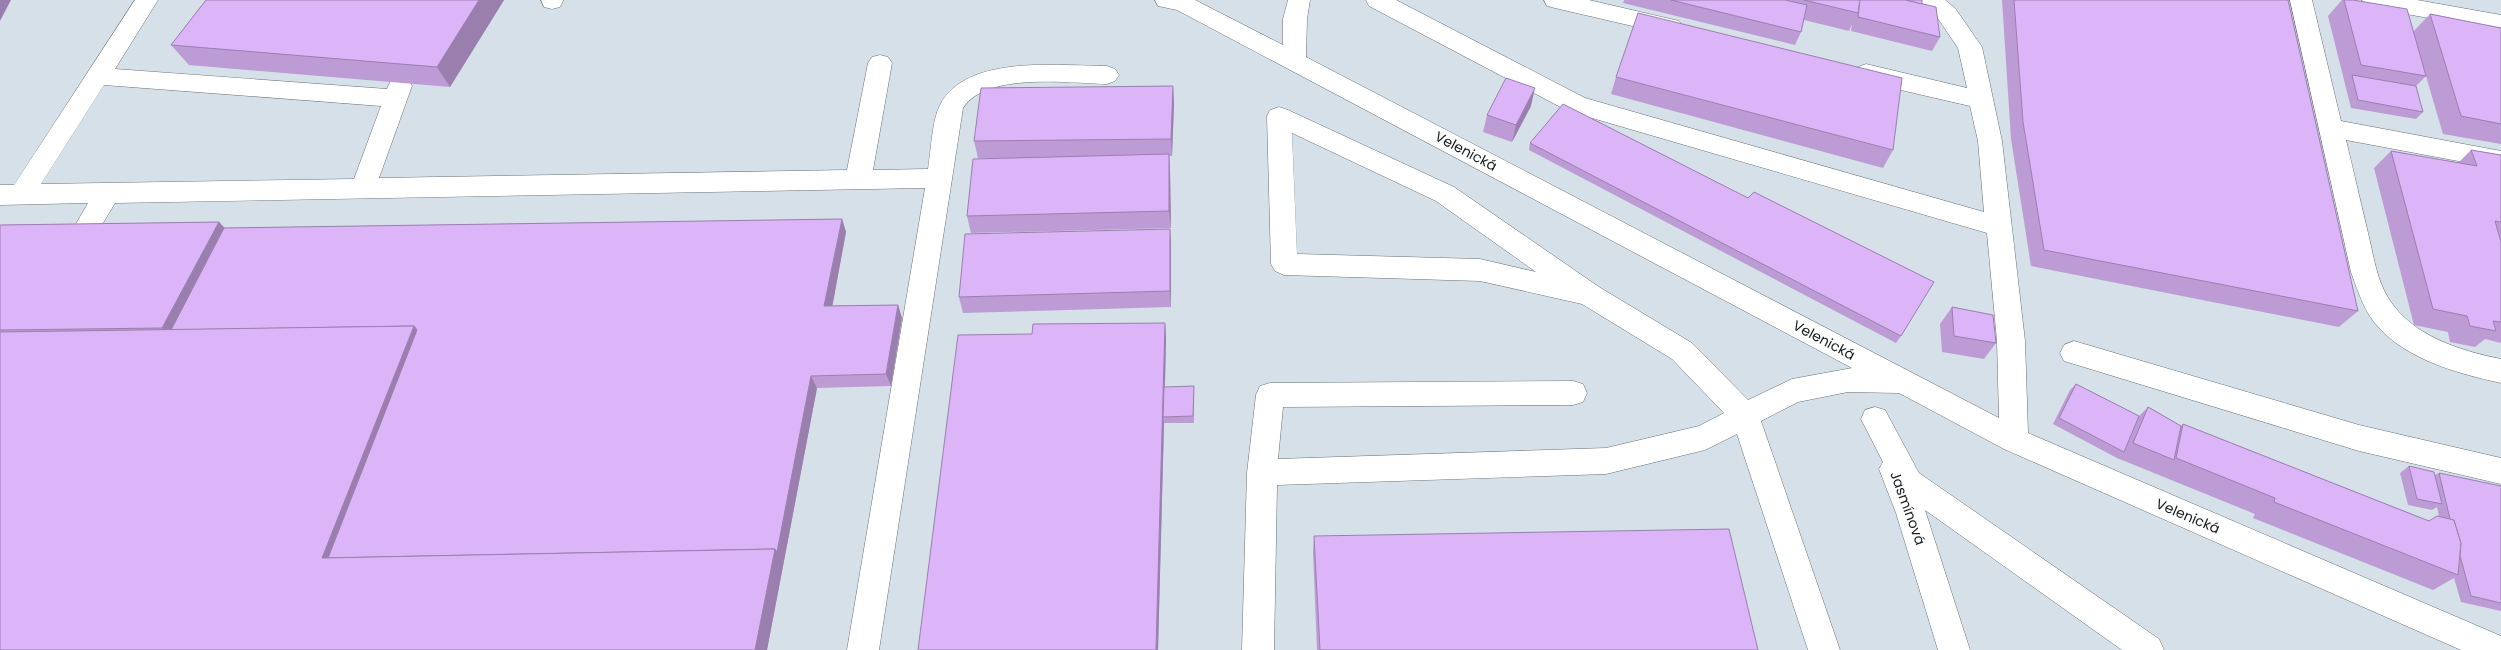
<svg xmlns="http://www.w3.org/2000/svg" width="2501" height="650" font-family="Poppins,sans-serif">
	<rect width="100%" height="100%" fill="#d6e0e9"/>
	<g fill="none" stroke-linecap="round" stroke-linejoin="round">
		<defs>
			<g id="minor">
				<path d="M135,0h23l-43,69 272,20 4,-9 9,-3 9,3 3,6 -33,92 468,-8 21,-107 4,-6 8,-2 8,2 4,6 -19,107 55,-1c3,-18 4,-49 12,-64 26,-51 119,-39 167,-39l8,3 4,6 -4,6 -8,3c-39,-1 -121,-12 -144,24l-84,542h-32l78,-462 -810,15 -28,47 -9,3 -9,-3 -4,-7 23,-40 -88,2v-20h14zM104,85l277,21 -27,73 -313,5z"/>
				<polygon points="541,0 563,0 563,1 560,7 552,9 544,7"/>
				<path d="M1155,0h40l88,45v-26l5,-19h22l-3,19 -1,38 693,361 -2,-77 -10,-108 -419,-122 -199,-105 -3,-6h30l189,98 399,114 -6,-71 -8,-35 -104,-24 -8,-3 -4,-6 4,-6 8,-3 101,24 -9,-40 -19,-28 -20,-20h26l10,8 27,39 20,94 23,200 3,92 473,203v14h-40l-457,-201 -105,-56 -51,-1 -50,10 -37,19 79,229h-32l-71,-216 -32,16 -99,24 -329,11 -3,165h-32l5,-177 9,-78 4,-9 10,-3 303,-2 10,3 4,9 -4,9 -10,3 -290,2 -5,52 328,-11 93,-22 25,-13 -52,-54 -90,-55 -102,-23 -196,-6 -9,-4 -4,-7 -4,-148 3,-6 9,-3 9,3 166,77 145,100 93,56 56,57 44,-21 60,-11 -675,-358 -19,-4zM1292,133l144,68 100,71 -56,-13 -183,-5z"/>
				<polygon points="1544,0 1589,0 1679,21 1683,27 1679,33 1671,35 1555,8 1547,6"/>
				<path d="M2290,0h22l29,121 160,30v18l-155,-29c8,32 15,65 23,97 5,21 8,44 20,62 23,37 72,52 112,60v24c-46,-10 -105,-26 -132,-68 -8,-14 -13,-29 -18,-43z"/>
				<polygon points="2362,0 2417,0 2501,15 2501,31 2373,8 2365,6"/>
				<polygon points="2074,341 2359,425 2501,458 2501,484 2359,451 2064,361 2060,353 2064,345"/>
				<polygon points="1875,407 1885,410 1919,473 2159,639 2164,650 2122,650 1925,510 1970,650 1938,650 1896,513 1879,469 1883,462 1861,419 1865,410"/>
			</g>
		</defs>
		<!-- minor casing -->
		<use href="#minor" stroke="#687178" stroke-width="1"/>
		<!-- minor -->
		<use href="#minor" fill="#fff" fill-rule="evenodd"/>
	</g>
	<!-- wall -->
	<g fill="#bd9cd5">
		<polygon points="206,0 504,0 450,87 189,65 171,45"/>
		<polygon points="1624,0 1922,0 1922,4 1940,37 1932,51 1851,31 1852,24 1849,31 1804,20 1801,32 1795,45 1623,3"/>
		<polygon points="2002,0 2288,0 2358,311 2339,327 2031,266 2011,139"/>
		<polygon points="2342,0 2353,0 2426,76 2416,86 2423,112 2416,119 2351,108 2328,16"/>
		<polygon points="2430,14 2501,28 2501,144 2443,134 2413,32"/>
		<polygon points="1616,77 1893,150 1883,168 1611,94"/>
		<polygon points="1173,86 1174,104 1172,156 1169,156 1170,171 1171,228 971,233 967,216 1016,158 978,158 974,141"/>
		<polygon points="1531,106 1512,142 1483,132 1487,115"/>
		<polygon points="1530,143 1748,198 1901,336 1896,343 1529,150"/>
		<polygon points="2471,150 2501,155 2501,343 2485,339 2475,347 2450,342 2448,332 2414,325 2374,168 2391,151 2458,163"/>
		<polygon points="842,219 846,232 832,306 898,305 902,318 891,386 817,388 767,650 0,650 0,225 219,222 224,228"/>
		<polygon points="1170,229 1171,245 1171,307 963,313 959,297"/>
		<polygon points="1952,307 1996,343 1984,359 1942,352 1940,324"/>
		<polygon points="1165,323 1166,339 1165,387 1194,393 1194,423 1164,423 1158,650 918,650 1032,334"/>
		<polygon points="2076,384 2139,416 2148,407 2181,426 2183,424 2429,521 2439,517 2437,507 2432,510 2408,505 2400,473 2409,466 2435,475 2439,473 2501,486 2501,611 2461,602 2454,578 2433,590 2253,518 2255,514 2117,458 2053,424 2070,390"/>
		<polygon points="1314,536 1758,650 1317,650 1313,552"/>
	</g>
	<!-- shaded-wall -->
	<g fill="#9a7fae">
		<polygon points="0,0 11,0 0,21"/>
		<polygon points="479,0 504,0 450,87 437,67"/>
		<polygon points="1173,86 1174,104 1172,156 1171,139"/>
		<polygon points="1535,88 1531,106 1512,142 1516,125"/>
		<polygon points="1169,154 1170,171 1171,228 1169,211"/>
		<polygon points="842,219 846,232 830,319 824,306"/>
		<polygon points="219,222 237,241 183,346 162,328"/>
		<polygon points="1170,229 1171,245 1171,307 1170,291"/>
		<polygon points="898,305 902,318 891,386 886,374"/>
		<polygon points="1165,323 1166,339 1164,417 1163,417 1164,423 1158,650 1156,650"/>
		<polygon points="414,326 428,342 344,560 322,558"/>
		<polygon points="811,376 817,388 767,650 755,650 775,549"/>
	</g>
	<!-- building -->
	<g fill="#dcb5f8" stroke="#9a7fae">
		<polygon points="206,0 479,0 437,67 171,45"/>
		<polygon points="1671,0 1785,0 1807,5 1801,32"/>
		<polygon points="1804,0 1860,0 1858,13"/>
		<polygon points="1860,0 1906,0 1936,7 1940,37 1858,17"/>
		<polygon points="1906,0 1922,0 1922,4"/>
		<polygon points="2014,0 2288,0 2358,311 2044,250 2023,122"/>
		<polygon points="2344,0 2353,0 2407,9 2426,76 2361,65"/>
		<polygon points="1638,13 1902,78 1893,150 1616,77"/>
		<polygon points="2430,14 2501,28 2501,124 2461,116"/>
		<polygon points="2352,75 2416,86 2423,112 2358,100"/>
		<polygon points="1506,78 1535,88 1516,125 1487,115"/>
		<polygon points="1173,86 1171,139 974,141 981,88"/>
		<polygon points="1563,104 1748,198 1754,192 1934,282 1901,336 1530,143"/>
		<polygon points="2471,150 2501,155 2501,222 2495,221 2501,242 2501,322 2493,321 2496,331 2470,326 2467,316 2433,309 2391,151 2477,166"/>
		<polygon points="1169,154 1169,211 967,216 973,159"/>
		<polygon points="842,219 824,306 898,305 886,374 811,376 777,552 775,549 328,558 417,330 414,326 171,330 224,228"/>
		<polygon points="219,222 162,328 0,330 0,225"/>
		<polygon points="1170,229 1170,291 959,297 965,234"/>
		<polygon points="1952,307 1993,315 1996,343 1954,336"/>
		<polygon points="1165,323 1156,650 918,650 958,335 1032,334 1033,324"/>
		<polygon points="414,326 322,558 775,549 755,650 0,650 0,332"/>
		<polygon points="2076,384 2139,416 2124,452 2059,418"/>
		<polygon points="1194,386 1193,416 1163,417 1164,387"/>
		<polygon points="2148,407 2181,426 2174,460 2133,443"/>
		<polygon points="2183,424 2429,521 2437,516 2454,520 2461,543 2458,575 2274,502 2275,498 2176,458"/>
		<polygon points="2409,466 2434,472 2442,504 2417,499"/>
		<polygon points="2439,473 2501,486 2501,603 2471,596 2460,556 2461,543 2454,520 2450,519"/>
		<polygon points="1729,529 1758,650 1320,650 1314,536"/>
	</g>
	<g text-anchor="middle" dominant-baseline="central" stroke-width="4" stroke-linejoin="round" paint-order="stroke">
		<!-- street labels -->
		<g font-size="14" fill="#181c1f" stroke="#fff">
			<text transform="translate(1466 151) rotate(28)">Velenická</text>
			<text transform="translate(1824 340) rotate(28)">Velenická</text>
			<text transform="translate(1908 508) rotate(70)">Jasmínová</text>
			<text transform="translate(2188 516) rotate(23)">Velenická</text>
		</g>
	</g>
</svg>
